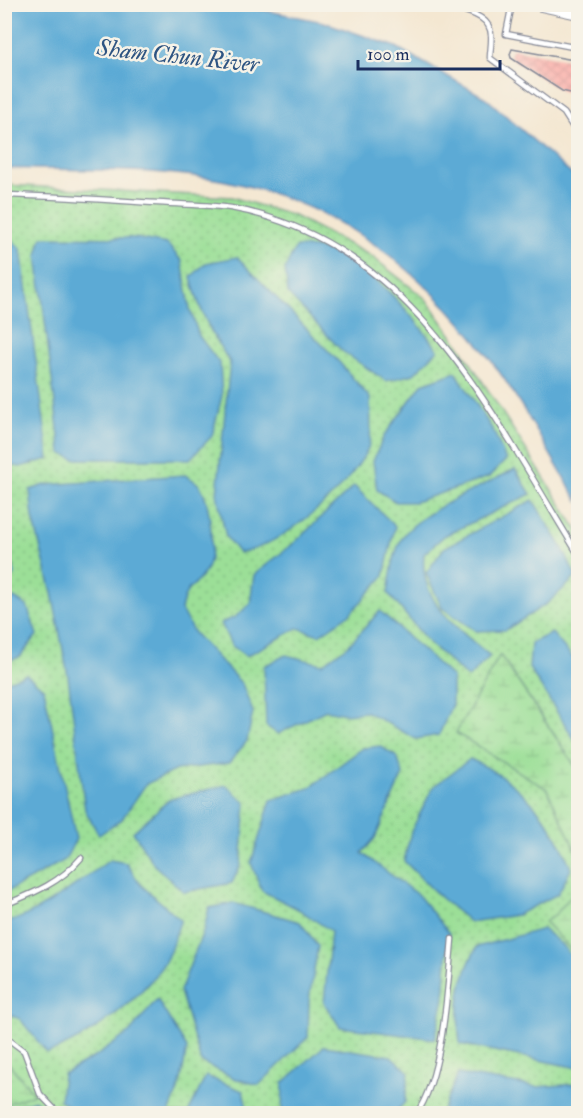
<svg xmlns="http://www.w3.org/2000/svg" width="583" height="1118" font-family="'IM FELL Double Pica',serif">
	<defs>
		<pattern id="green-dots" width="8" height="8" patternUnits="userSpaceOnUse" patternTransform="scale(1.5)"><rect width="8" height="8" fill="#9bdf97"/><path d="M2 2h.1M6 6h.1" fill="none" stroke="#85c085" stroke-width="1.8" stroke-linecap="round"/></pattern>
		<pattern id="wetland-marsh" width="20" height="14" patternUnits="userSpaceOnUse" patternTransform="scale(1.5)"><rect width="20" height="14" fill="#9bdf97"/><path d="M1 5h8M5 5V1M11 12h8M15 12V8" fill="none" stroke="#85c085"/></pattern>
		<pattern id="building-cross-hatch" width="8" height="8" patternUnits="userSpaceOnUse" patternTransform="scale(1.5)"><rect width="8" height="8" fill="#fca5a0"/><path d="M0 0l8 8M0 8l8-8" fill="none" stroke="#d78e8c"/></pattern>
	</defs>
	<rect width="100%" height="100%" fill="#f7f3e8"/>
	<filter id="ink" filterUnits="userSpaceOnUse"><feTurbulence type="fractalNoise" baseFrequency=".0167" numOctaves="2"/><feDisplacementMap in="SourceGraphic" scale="12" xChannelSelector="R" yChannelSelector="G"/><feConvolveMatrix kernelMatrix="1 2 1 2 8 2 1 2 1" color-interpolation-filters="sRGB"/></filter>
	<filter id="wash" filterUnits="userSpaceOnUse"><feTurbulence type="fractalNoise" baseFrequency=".008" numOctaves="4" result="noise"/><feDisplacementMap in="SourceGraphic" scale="24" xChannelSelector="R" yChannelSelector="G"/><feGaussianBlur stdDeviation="1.35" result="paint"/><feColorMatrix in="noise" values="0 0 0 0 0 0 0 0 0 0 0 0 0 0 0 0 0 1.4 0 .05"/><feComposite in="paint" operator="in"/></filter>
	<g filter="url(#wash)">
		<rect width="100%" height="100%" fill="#f4e7d1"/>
		<!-- green -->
		<polygon fill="url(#green-dots)" stroke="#5b877a" stroke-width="1.5" points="5,185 232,197 294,216 371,256 426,299 461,348 578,531 578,770 504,661 578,830 578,1113 5,1113"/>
		<!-- wetland -->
		<g fill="url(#wetland-marsh)" stroke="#5b877a" stroke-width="1.5">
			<polygon points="500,655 578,770 578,855 547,789 456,733"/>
			<polygon points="578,887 578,957 545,922 557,913"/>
			<polygon points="5,1059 34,1094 5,1105"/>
		</g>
		<!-- water -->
		<g fill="#5baad5" stroke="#3b6c9a" stroke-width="1.5">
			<path d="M5,4l232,1 87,17 72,25 90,51 92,82v321c-29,-47 -55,-98 -88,-142 -68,-91 -152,-155 -264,-178 -72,-14 -149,-10 -221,-13z"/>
			<polygon points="5,233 21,249 49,459 20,467 5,464"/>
			<polygon points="42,237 135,238 167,244 182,261 190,309 199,336 220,364 222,396 212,436 190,459 74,459 61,453 37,255"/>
			<path d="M296,247c9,1 20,0 28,3 47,15 86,62 114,100l-24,24 -28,7 -44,-30 -54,-57 -3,-25z"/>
			<path d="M237,257l102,105 31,36c0,14 3,38 -2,50 -17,39 -88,100 -129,105l-13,-16 -9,-43 13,-132c-19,-28 -31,-52 -39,-85l15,-14z"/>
			<polygon points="456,372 494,432 506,460 489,477 415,502 396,502 377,490 373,461 384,436 422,384"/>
			<path d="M515,469l16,25 -87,42 -20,18c-5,48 33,74 66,102l-22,22 -40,-36 -40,-49c3,-18 5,-42 16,-58 18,-24 83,-51 111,-66z"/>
			<path d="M185,475c5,3 12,7 15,11 11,17 16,69 5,86 -13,20 -18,9 -24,38l13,23 48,51 11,28 -6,29 -18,22 -53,7 -30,14 -24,35 -23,16 -14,-25 -17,-134 -16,-83 -19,-75 -3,-28 15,-5z"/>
			<polygon points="354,486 395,526 384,576 350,614 319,635 298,628 246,656 231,645 221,623 235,617 250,604 254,575 294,543"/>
			<polygon points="533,500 562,547 576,577 548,603 506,630 476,631 442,608 426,573 444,548"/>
			<polygon points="5,531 15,575 5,580 4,580"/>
			<polygon points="14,598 27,606 37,635 20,657 5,662 5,601"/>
			<polygon points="380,611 452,677 452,704 439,735 416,739 367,712 345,714 326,710 278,734 266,726 264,666 286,655 322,664 348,646"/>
			<polygon points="552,633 578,664 578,745 529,668 531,643"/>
			<polygon points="26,674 44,689 76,839 65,860 5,893 5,682"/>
			<polygon points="380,746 397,757 403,774 375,838 362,853 419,896 449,933 444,998 435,1039 340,1027 324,1003 331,931 298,909 262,891 251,863 271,800 309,788 363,748"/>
			<path d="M470,759c48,21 84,60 101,110l-13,25 -41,21 -47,7 -29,-24 -37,-37 7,-29 22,-45z"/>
			<polygon points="226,785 246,803 241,864 232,883 184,892 154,865 133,832 170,799"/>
			<path d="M110,860l16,3 15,22 40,35c-6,13 -9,31 -17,43 -22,35 -78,78 -117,90l-27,-34 -15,-6v-90c35,-9 75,-42 105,-63z"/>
			<polygon points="233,903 300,922 318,946 309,1000 308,1037 259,1085 236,1079 201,1062 180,991 204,929 209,908"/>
			<path d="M543,929l18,15 17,20v104l-118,-24c-4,-36 -1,-66 17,-97z"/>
			<polygon points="157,999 187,1048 180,1085 169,1113 77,1113 60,1100 63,1074 96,1056 130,1032"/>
			<polygon points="324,1046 391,1056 409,1072 405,1102 395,1113 282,1113 283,1083"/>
			<polygon points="458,1074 536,1087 578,1084 578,1113 441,1113"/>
			<polygon points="206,1076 243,1091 248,1113 188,1113"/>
			<polygon points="35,1100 49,1113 10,1113 11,1108"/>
		</g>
		<g id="blocks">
			<!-- building -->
			<polygon fill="url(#building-cross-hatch)" points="512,49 579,61 579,95 562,91 511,58 510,54"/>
		</g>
	</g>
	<g filter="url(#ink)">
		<use href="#blocks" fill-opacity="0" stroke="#888b98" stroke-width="1.5"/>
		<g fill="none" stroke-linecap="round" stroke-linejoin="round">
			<defs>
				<g id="lane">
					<path d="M432,4c15,4 47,6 56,21 6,9 2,23 2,33l74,55 14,22"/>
					<polyline points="512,4 506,34 578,48"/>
					<path d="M4,195c52,1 103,5 154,8 24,2 50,1 73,5 182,33 260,205 347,346"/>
					<path d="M4,905c30,-12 56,-22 77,-47"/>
					<polyline points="4,1036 24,1051 40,1094 59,1114"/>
					<path d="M416,1114c27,-36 32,-130 36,-175"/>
				</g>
				<polyline id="primary" points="541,4 578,12"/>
			</defs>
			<!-- lane casing -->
			<use href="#lane" stroke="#888b98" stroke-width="7"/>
			<!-- primary casing -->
			<use href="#primary" stroke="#888b98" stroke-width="16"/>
			<!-- lane -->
			<use href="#lane" stroke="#fff" stroke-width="4.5"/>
			<!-- primary -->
			<use href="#primary" stroke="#fff" stroke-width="14"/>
		</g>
	</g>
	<g text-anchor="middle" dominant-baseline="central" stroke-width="5" stroke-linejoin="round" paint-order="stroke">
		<!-- water labels -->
		<g font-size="24" font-style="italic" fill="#2e5482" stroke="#f7f3e8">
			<text transform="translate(178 56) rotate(6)">Sham Chun River</text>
		</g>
	</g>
	<!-- margin -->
	<rect width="583" height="1118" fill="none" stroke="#f7f3e8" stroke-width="24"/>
	<!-- scale -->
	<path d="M358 60v9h142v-9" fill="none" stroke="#1b2f5e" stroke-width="3"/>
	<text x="367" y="60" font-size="18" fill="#1b2f5e" stroke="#f7f3e8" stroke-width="4.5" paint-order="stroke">100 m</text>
</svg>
